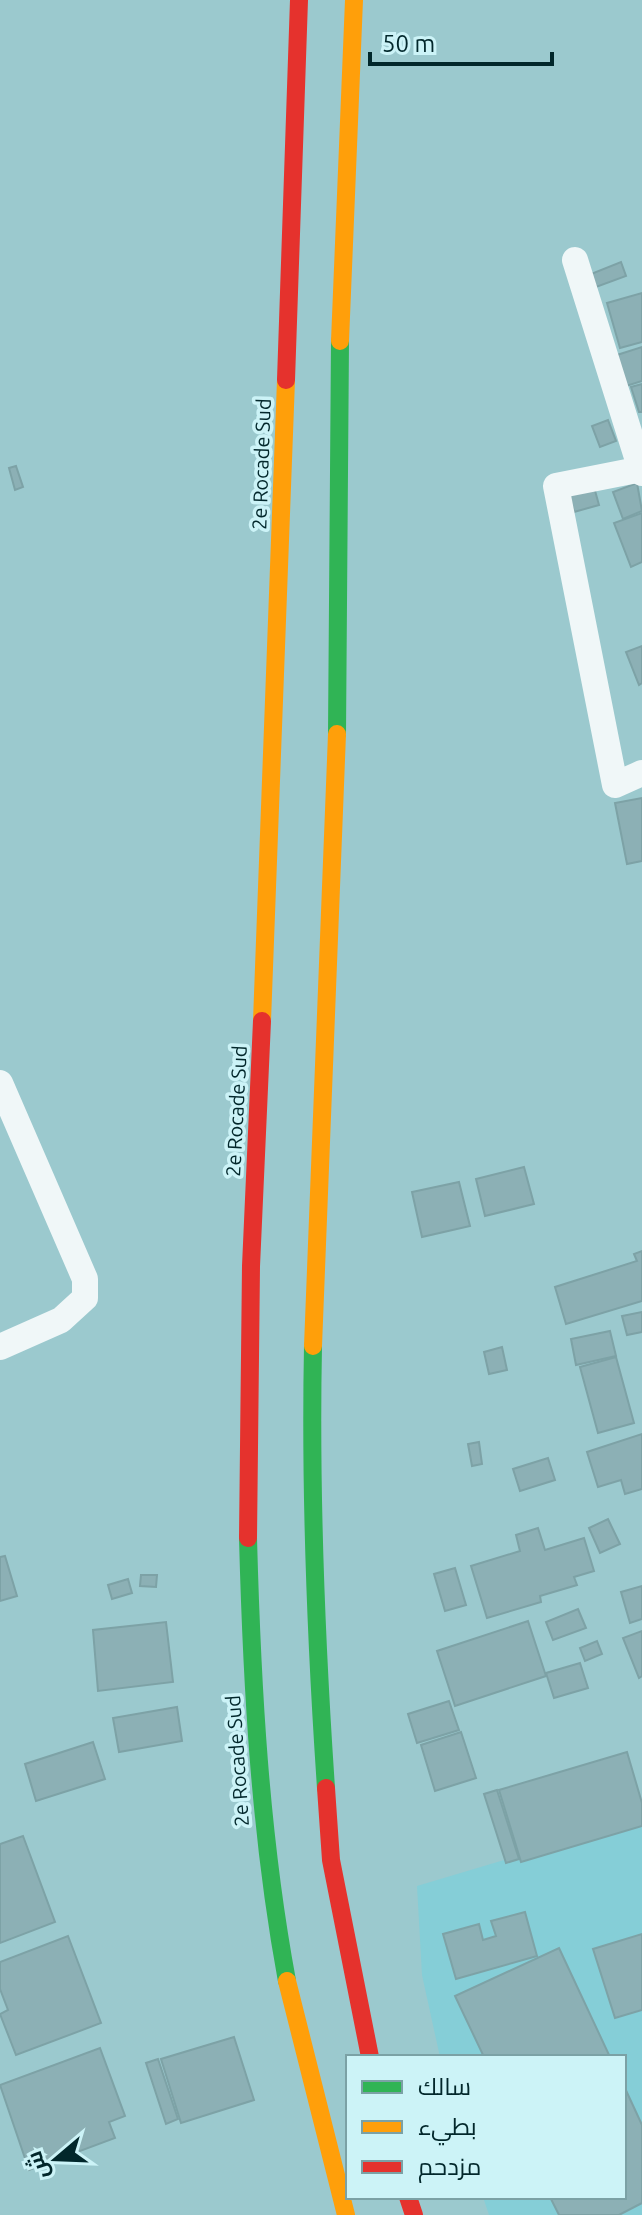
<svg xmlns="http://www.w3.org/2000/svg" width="642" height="2215" font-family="Ubuntu,Cairo,sans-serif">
	<rect width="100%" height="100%" fill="#9bc9ce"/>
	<!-- built -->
	<polygon fill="#85ced7" points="642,1819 642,2215 489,2215 483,2197 624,2197 624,2057 440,2057 422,1975 417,1886"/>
	<!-- building -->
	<g fill="#8cb0b5" stroke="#7da2a6" stroke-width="2">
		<polygon points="621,262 626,276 596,287 591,274"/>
		<polygon points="642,293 642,342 620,348 607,303"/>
		<polygon points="642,347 642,381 626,386 617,355"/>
		<polygon points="642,384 642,412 639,412 631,387"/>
		<polygon points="608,420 616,441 600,447 592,426"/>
		<polygon points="16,466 23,487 15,490 9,468"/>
		<polygon points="637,483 642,511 623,519 613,492"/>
		<polygon points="594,487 599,505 574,512 569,495"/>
		<polygon points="642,513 642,562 631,567 614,523"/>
		<polygon points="642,646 642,683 639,685 626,652"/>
		<polygon points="642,798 642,861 627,864 615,803"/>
		<polygon points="524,1167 534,1204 485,1216 476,1179"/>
		<polygon points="459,1182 470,1226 422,1237 412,1192"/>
		<polygon points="642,1251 642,1301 566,1324 555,1287 637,1261 634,1254"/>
		<polygon points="642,1312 642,1332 627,1335 622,1316"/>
		<polygon points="610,1331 616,1356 576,1365 571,1339"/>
		<polygon points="502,1347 507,1370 489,1374 484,1352"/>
		<polygon points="616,1357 634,1423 598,1433 580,1367"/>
		<polygon points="642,1434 642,1489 625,1494 621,1480 598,1487 587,1452"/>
		<polygon points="479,1442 482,1464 472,1466 468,1444"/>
		<polygon points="548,1458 555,1480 520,1491 513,1469"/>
		<polygon points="608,1519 620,1544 600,1553 589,1528"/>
		<polygon points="538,1528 545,1550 584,1538 594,1571 574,1577 577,1585 540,1596 541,1602 487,1618 471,1566 520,1551 516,1535"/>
		<polygon points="5,1556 17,1596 0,1601 0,1557"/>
		<polygon points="455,1568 466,1605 445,1611 434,1574"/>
		<polygon points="141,1575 157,1575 156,1587 140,1586"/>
		<polygon points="128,1579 132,1593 112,1599 108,1585"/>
		<polygon points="642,1586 642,1619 630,1623 621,1592"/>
		<polygon points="578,1609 586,1628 553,1640 546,1622"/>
		<polygon points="528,1621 546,1676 455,1706 437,1651"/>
		<polygon points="166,1622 173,1682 98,1691 93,1630"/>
		<polygon points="642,1631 642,1676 639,1678 623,1638"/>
		<polygon points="597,1641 602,1654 585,1661 580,1648"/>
		<polygon points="580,1663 588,1688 554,1698 546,1673"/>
		<polygon points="449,1701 459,1730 417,1743 408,1714"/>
		<polygon points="177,1707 182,1741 119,1752 113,1718"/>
		<polygon points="461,1732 476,1778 435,1791 421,1745"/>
		<polygon points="93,1742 105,1779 36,1801 25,1764"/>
		<polygon points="627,1752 642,1803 642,1826 521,1862 499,1790"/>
		<polygon points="497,1790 519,1859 506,1863 484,1794"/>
		<polygon points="23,1836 55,1922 0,1943 0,1844"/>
		<polygon points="525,1912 537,1956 456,1979 443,1934 479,1924 483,1940 496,1936 491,1921"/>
		<polygon points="642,1934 642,2010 615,2018 593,1949"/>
		<polygon points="68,1936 101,2023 16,2055 0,2014 8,2010 0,1989 0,1962"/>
		<polygon points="559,1948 610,2057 484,2057 455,1996"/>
		<polygon points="234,2037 254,2100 181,2123 161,2059"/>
		<polygon points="100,2048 125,2116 109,2122 115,2138 29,2170 0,2085"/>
		<polygon points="158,2059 178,2119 166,2124 146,2063"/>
		<polygon points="624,2086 642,2125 642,2203 619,2215 559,2215 550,2197 624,2197"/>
	</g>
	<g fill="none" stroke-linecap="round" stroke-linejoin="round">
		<!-- street -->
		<g stroke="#f0f7f8" stroke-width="26">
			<polyline points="575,260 642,473"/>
			<polyline points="642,469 556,486 615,785 642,773"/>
			<polyline points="0,1083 85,1279 85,1298 61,1320 0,1347"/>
		</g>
		<!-- fast -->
		<g stroke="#30b455" stroke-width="18">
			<polyline points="337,734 340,341"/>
			<path d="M313,1346c-3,148 3,295 13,442"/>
			<path d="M248,1538c4,149 12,297 39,443"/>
		</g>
		<!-- slow -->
		<g stroke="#ff9f0a" stroke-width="18">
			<polyline points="340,341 354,0"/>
			<polyline points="262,1021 286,380"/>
			<polyline points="313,1346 337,734"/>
			<polyline points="287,1981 346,2215"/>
		</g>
		<!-- jam -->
		<g stroke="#e5322d" stroke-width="18">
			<polyline points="286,380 299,0"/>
			<polyline points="248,1538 251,1266 262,1021"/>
			<polyline points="326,1788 331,1860 370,2057"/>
			<polyline points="408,2197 414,2215"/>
		</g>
	</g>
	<g text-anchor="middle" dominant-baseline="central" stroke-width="7" stroke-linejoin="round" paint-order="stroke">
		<!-- street labels -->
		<g font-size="20" fill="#02272b" stroke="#ccf3f7">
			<text transform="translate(261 464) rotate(-88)">2e Rocade Sud</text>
			<text transform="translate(236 1111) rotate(-87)">2e Rocade Sud</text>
			<text transform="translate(237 1761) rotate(-94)">2e Rocade Sud</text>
		</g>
	</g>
	<!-- legend -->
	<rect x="346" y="2055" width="280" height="144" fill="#ccf3f7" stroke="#7ba1a5" stroke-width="2"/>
	<rect x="362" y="2081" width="40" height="12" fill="#30b455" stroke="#7ba1a5" stroke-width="2"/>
	<text x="418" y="2095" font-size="24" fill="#02272b">سالك</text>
	<rect x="362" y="2121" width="40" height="12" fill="#ff9f0a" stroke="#7ba1a5" stroke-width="2"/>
	<text x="418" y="2135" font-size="24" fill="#02272b">بطيء</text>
	<rect x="362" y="2161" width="40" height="12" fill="#e5322d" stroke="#7ba1a5" stroke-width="2"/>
	<text x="418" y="2175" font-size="24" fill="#02272b">مزدحم</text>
	<!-- north arrow -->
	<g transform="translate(56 2159) rotate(251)" stroke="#ccf3f7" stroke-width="6" paint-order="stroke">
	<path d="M0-6L14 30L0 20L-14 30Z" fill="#02272b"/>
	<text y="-12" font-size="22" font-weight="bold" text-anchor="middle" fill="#02272b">ش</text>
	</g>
	<!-- scale -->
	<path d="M370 52v12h182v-12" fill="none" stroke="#02272b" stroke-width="4"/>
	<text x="382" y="52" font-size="24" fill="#02272b" stroke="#ccf3f7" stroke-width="6" paint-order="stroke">50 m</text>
</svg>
